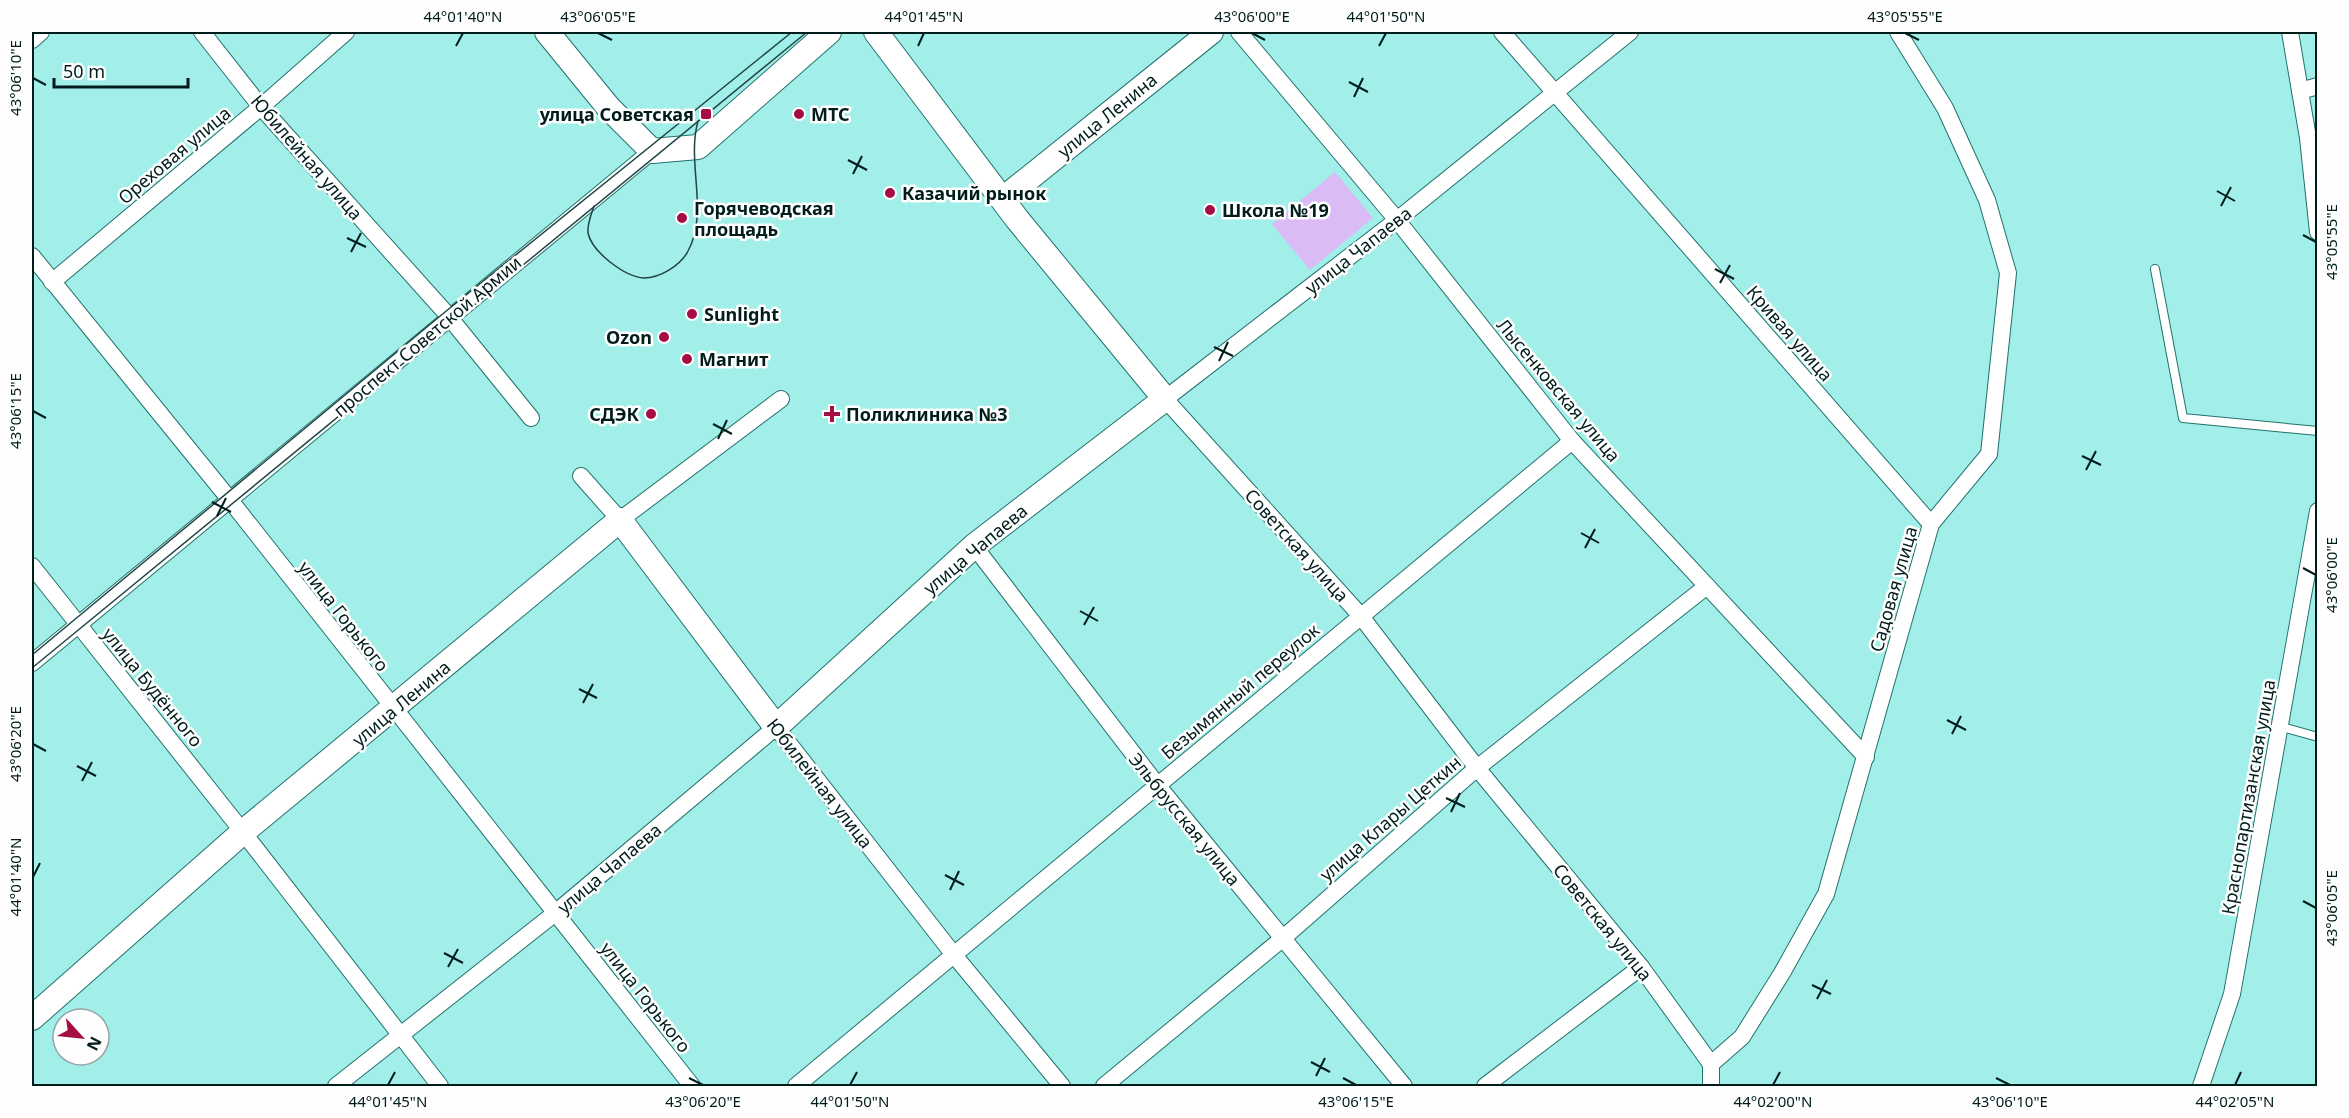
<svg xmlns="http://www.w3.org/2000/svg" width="2349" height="1118" font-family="'Noto Sans',sans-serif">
	<rect width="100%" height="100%" fill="#a2eee8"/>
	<!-- green -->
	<polygon fill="#dbbbf6" points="1335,172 1373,218 1310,270 1272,224"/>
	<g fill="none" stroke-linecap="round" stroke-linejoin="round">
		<defs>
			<g id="lane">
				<polyline points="2155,269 2183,418 2318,431"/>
				<polyline points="2282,727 2318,737"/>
			</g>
			<g id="street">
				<polyline points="202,32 261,107 445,312 531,418"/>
				<polyline points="1239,32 1397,220 1572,441 1866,757"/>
				<polyline points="1502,32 1931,524"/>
				<polyline points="1630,32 1397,220 1165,399 1360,615 1477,768 1641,967 1711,1064"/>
				<polyline points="2290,32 2308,138 2318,232"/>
				<polyline points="32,40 41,32"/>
				<polyline points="2300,91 2318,86"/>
				<polyline points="32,256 226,495 692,1086"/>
				<polyline points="52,282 261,107 346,32"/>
				<polyline points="581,476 620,520 781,399"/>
				<polyline points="974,546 1158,786 1404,1086"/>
				<polyline points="32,566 243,832 440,1086"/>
				<polyline points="32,663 652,151"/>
				<polyline points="336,1086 554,914 776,727 954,955 1062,1086"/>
				<polyline points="796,1086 1572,441"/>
				<polyline points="1104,1086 1282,939 1477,768 1707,586"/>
				<polyline points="1485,1086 1641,967"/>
				<polyline points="1711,1086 1711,1064 1742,1037 1782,973 1826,894 1931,524 1989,454 2008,273 1987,200 1945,108 1898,32"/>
				<polyline points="2201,1086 2232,994 2318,511"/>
			</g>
			<g id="secondary">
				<polyline points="547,32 609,108 652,151 698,147 829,32"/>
				<polyline points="1003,199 1211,32"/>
				<polyline points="32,1018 243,832 620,520 776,727 974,546 1165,399 1017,219 876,32"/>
			</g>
		</defs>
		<!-- lane casing -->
		<use href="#lane" stroke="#22726e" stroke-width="10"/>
		<!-- street casing -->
		<use href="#street" stroke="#22726e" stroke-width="18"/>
		<!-- secondary casing -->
		<use href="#secondary" stroke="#22726e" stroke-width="26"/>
		<!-- lane -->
		<use href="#lane" stroke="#fff" stroke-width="8"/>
		<!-- street -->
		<use href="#street" stroke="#fff" stroke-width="16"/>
		<!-- secondary -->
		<use href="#secondary" stroke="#fff" stroke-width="24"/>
		<!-- tram -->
		<g stroke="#1f4644" stroke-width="1.5">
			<path d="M594,206c-3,9 -7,19 -6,27 4,19 37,44 56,45 16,0 35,-12 43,-25 23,-40 -1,-89 11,-132"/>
			<polyline points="32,655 445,312 792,32"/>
			<polyline points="32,668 807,32"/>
		</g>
	</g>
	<!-- ticks -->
	<path fill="none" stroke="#001d1c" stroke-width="2" d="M598,33l14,7M1252,33l13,7M1905,33l14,7M456,46l7,-13M918,46l6,-13M1379,46l7,-13M33,78l13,7M1349,82l19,10M1354,97l9,-19M848,160l19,10M853,174l9,-18M2217,191l18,10M2221,206l10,-19M2303,235l13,7M347,238l19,9M351,252l10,-19M1715,269l19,10M1720,283l10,-18M1214,347l19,9M1219,361l9,-19M33,411l13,7M713,424l19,10M718,439l9,-19M2082,456l19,9M2086,470l10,-19M212,502l19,10M217,516l9,-18M1581,533l18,10M1585,548l10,-19M2303,568l13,7M1080,611l18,10M1084,625l10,-18M579,689l18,9M583,703l10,-19M1947,720l19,10M1952,734l9,-18M33,744l13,7M77,766l19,10M82,781l10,-19M1446,798l19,9M1451,812l9,-19M945,875l19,10M33,877l7,-14M950,890l9,-19M2303,901l13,7M444,953l19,10M448,967l10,-18M1812,985l19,9M1817,999l10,-19M1311,1062l19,10M1316,1076l9,-18M689,1078l14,7M1343,1078l13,7M1996,1078l14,7M388,1085l7,-13M850,1085l7,-13M1773,1085l7,-13M2235,1085l6,-13"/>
	<!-- markers -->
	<g fill="#a50d43" stroke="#fefefe" stroke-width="2">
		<rect x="700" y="108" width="12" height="12" rx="3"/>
		<circle cx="799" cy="114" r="6"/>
		<circle cx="890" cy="193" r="6"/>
		<circle cx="1210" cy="210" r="6"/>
		<circle cx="682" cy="218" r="6"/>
		<circle cx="692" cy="314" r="6"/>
		<circle cx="664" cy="337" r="6"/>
		<circle cx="687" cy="359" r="6"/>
		<circle cx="651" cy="414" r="6"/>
		<path d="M829 405h6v6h6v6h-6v6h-6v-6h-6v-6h6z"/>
	</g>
	<g text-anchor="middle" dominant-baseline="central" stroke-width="5" stroke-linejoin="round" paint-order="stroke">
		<!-- poi labels -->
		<g font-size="18" font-weight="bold" fill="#001d1c" stroke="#fefefe" text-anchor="start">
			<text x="694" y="114" text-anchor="end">улица Советская</text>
			<text x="811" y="114">МТС</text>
			<text x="902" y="193">Казачий рынок</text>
			<text x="694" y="208">Горячеводская<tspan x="694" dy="21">площадь</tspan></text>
			<text x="1222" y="210">Школа №19</text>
			<text x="704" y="314">Sunlight</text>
			<text x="652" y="337" text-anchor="end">Ozon</text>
			<text x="699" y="359">Магнит</text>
			<text x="639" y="414" text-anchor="end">СДЭК</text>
			<text x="846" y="414">Поликлиника №3</text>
		</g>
		<!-- street labels -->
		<g font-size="18" fill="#001d1c" stroke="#fefefe">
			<text transform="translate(1107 115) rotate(-39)">улица Ленина</text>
			<text transform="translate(174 155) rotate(-40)">Ореховая улица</text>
			<text transform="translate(307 157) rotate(49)">Юбилейная улица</text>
			<text transform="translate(1358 250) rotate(-38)">улица Чапаева</text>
			<text transform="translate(1790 333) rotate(49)">Кривая улица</text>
			<text transform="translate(427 336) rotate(-40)">проспект Советской Армии</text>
			<text transform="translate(1559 390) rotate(50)">Лысенковская улица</text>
			<text transform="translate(1297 545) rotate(48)">Советская улица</text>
			<text transform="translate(975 549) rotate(-40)">улица Чапаева</text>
			<text transform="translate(1893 589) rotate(-74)">Садовая улица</text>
			<text transform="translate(344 616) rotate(52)">улица Горького</text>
			<text transform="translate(153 687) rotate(51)">улица Будённого</text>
			<text transform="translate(1240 691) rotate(-40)">Безымянный переулок</text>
			<text transform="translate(401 703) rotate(-40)">улица Ленина</text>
			<text transform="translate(820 783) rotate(52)">Юбилейная улица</text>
			<text transform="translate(2248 797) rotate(-80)">Краснопартизанская улица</text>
			<text transform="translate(1390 818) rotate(-41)">улица Клары Цеткин</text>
			<text transform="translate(1185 819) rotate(51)">Эльбрусская улица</text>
			<text transform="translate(609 868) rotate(-40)">улица Чапаева</text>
			<text transform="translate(1603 922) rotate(51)">Советская улица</text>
			<text transform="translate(646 997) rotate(52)">улица Горького</text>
		</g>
	</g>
	<!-- border -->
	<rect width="2349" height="1118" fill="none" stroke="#fefefe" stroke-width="66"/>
	<!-- north arrow -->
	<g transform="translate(81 1037) rotate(117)"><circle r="28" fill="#fefefe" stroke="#98a4a4" stroke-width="1.5"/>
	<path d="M0-4.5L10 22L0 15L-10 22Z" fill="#a50d43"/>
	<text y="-9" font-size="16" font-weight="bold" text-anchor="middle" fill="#001d1c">N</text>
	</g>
	<!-- scale -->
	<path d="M54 78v9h134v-9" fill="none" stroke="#001d1c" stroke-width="3"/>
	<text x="63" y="78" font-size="18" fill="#001d1c" stroke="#fefefe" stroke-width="4.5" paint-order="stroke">50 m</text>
	<rect x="33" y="33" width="2283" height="1052" fill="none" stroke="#001d1c" stroke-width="2"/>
	<g font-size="15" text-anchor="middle" fill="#001d1c">
		<text x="463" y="22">44°01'40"N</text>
		<text x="598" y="22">43°06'05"E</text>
		<text x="924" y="22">44°01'45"N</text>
		<text x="1252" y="22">43°06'00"E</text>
		<text x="1386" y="22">44°01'50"N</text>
		<text x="1905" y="22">43°05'55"E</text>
		<text transform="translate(16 78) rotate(-90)" y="5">43°06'10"E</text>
		<text transform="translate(2332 242) rotate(-90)" y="5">43°05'55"E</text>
		<text transform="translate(16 411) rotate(-90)" y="5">43°06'15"E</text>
		<text transform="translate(2332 575) rotate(-90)" y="5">43°06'00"E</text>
		<text transform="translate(16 744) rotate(-90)" y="5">43°06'20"E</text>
		<text transform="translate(16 877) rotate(-90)" y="5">44°01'40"N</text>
		<text transform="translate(2332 908) rotate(-90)" y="5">43°06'05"E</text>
		<text x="388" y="1107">44°01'45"N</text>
		<text x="703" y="1107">43°06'20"E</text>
		<text x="850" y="1107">44°01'50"N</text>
		<text x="1356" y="1107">43°06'15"E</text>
		<text x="1773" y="1107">44°02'00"N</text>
		<text x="2010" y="1107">43°06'10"E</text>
		<text x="2235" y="1107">44°02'05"N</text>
	</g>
</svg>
